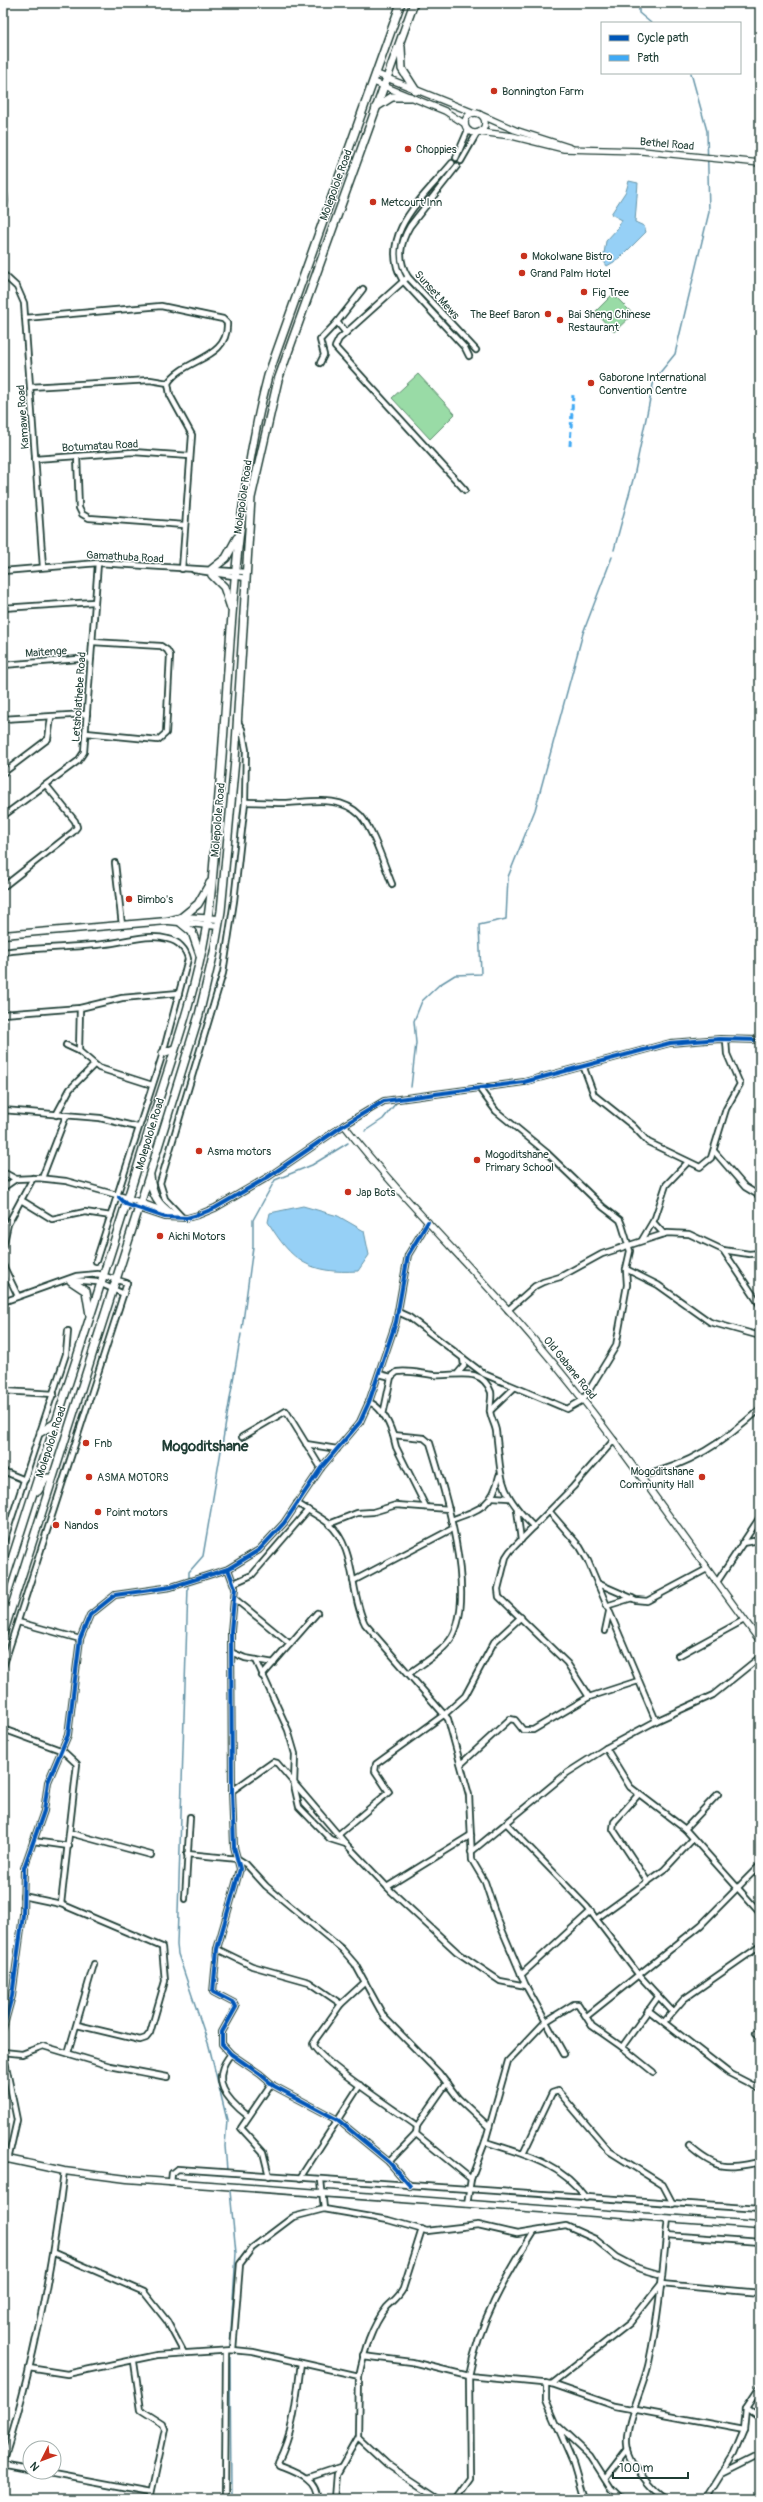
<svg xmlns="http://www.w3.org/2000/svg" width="763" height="2502" font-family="Pangolin,sans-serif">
	<rect width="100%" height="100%" fill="#fff"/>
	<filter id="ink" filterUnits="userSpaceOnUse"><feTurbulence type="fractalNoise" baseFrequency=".025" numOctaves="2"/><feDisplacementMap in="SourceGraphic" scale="8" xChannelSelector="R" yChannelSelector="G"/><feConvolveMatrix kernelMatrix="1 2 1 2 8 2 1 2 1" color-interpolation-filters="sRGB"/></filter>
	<g filter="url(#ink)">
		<!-- green -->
		<g fill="#99dba6" stroke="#5c8c6d">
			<polygon points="613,294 633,314 614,332 595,312"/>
			<polygon points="418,374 455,414 430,439 392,398"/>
		</g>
		<!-- water -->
		<g fill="#96d0f6" stroke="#6695a8">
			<polygon points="629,181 638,183 635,222 644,226 646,232 619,259 607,266 603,260 606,241 617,229 622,220 611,214 626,191"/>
			<path d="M303,1206l35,10 26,15 5,24 -11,16c-48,3 -66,-9 -90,-49l2,-9z"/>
		</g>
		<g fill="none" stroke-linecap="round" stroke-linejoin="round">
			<!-- stream -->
			<g stroke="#6695a8" stroke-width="1.5">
				<polyline points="639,3 639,13 651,23"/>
				<polyline points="614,550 634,476 654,380 675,354 709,212 707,131 691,73"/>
				<polyline points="411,1087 416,1043 414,1021 422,1001 439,985 455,975 481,974 479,925 506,919 508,877 535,810 583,633 612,557"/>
				<polyline points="365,1131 383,1119 396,1103"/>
				<polyline points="242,1329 253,1247 253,1220 275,1180 312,1165 348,1143"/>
				<polyline points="189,1578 189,1572 203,1556 241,1334"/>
				<polyline points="188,1587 177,1945 178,1954 209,2046 227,2120 225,2146 227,2170"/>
				<polyline points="230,2191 236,2253 230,2346"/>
				<polyline points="230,2354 231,2499"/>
			</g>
			<defs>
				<g id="minor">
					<polyline points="456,158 468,130"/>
					<polyline points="461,161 477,133"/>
					<path d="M452,163c-28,34 -76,72 -49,118l62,67 4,8"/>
					<path d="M457,166l-47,60c-10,17 -13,33 -2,51l68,73"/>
					<polyline points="3,184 5,201 3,214"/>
					<polyline points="3,274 17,287 24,303 43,567"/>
					<polyline points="408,277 339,339 335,347 465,490"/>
					<path d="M25,318l136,-12 62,13 4,4c2,37 -43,35 -59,60l2,12 22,40 -10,134"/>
					<polyline points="346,333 337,322 363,289"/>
					<polyline points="320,363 324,355 320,340 337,322"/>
					<polyline points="30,387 150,380 168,383"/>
					<polyline points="77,456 79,508 82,514 89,518 184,525"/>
					<polyline points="35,459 133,452 190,456"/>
					<polyline points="194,570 246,578"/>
					<polyline points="3,571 98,563 246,572"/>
					<polyline points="3,608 94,602"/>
					<polyline points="3,665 91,658"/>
					<polyline points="3,719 87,714"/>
					<polyline points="86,733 158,740 166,733 170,655 167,650 161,646 92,642"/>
					<polyline points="3,773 48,739 51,717"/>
					<path d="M245,802c14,0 28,1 42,1 25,-1 53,-8 73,12 14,16 24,50 32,69"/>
					<polyline points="3,816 78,761 84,752 98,563"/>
					<polyline points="115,863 122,925"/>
					<polyline points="3,887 73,832 77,827 75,821 46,785"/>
					<path d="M3,952c33,-5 68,-4 101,-8 21,-2 43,-11 64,-5 10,2 18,10 20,20l-25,94 -67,208"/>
					<polyline points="3,1014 80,1008 122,998 179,993"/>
					<polyline points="66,1045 79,1051 99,1068 152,1085"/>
					<polyline points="79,1051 80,1008"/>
					<polyline points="584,1068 594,1095 633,1126 648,1142 700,1167 711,1158 726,1109 740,1084 727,1054 726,1040"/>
					<polyline points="3,1110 100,1118 137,1127"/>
					<polyline points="56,1115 70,1089 94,1065"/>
					<polyline points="714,1151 745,1187 760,1196"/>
					<polyline points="3,1172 16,1179 3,1188"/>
					<polyline points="42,1178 66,1116"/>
					<polyline points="16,1179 38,1178 66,1181 128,1198"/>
					<polyline points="21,1200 52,1219 85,1212 111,1216"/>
					<polyline points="182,1217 165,1199 160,1183 223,973 234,901 245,802 246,750 242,729 237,720"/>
					<polyline points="653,1222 664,1234"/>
					<polyline points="642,1240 655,1218 666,1185 688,1162"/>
					<polyline points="3,1247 8,1224 33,1178"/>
					<polyline points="723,1250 760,1305"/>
					<polyline points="3,1265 18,1296"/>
					<polyline points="626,1269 658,1285 710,1322 760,1336"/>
					<polyline points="72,1280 97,1282 124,1294"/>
					<polyline points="3,1302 76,1276 98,1274 127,1283 3,1667"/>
					<polyline points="508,1310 535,1286 543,1282 560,1277 602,1254 667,1233 689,1234 723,1250 749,1254 760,1253"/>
					<polyline points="398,1312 409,1317 484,1374 567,1409 583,1400 616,1346 627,1285 626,1269 630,1251 622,1225 620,1220 603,1207 546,1152 496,1111 479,1088"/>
					<polyline points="458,1373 464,1366 463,1358"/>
					<polyline points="379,1374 391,1377"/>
					<polyline points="3,1391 54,1394"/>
					<path d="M369,1402c13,5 20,21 24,33l31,3 6,5c14,45 47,151 22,194 -9,15 -29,26 -42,36"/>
					<polyline points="490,1411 514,1388"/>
					<path d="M383,1415l8,-38 6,-5c13,-2 25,2 37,3 21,2 47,-10 57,17 1,6 -1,12 -1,18 0,7 5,14 6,21 6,48 1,59 38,96"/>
					<polyline points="393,1435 396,1447 426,1507"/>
					<polyline points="242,1437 286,1411 321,1468"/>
					<polyline points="306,1444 337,1449"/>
					<polyline points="3,1471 25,1480"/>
					<path d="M641,1476c49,-11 83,-34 119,-67"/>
					<polyline points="492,1497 509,1498"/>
					<path d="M297,1503c10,7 22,13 31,20 29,25 21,69 37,101l83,95 21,76 3,65 13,22 12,36 29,68 38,68"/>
					<polyline points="517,1510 521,1540"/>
					<polyline points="550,1512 580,1547 588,1561 656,1721"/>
					<path d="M451,1520c28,-10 42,-14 48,-44"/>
					<polyline points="329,1524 357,1513 373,1512 396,1505 449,1509"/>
					<polyline points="742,1543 760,1540"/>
					<polyline points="3,1544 66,1354 68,1331"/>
					<polyline points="228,1569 235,1588 231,1631 232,1791 234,1847 240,1869 217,1949 213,1992 234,2003 236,2007 222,2032 222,2044 231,2054 260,2074 274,2086 338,2120 389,2162 410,2186"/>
					<polyline points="353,1581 452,1529"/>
					<polyline points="717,1582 760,1517"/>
					<polyline points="234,1583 252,1575 308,1510"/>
					<polyline points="597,1583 636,1600 647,1601 707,1569"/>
					<polyline points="235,1599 290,1644"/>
					<polyline points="606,1606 632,1598"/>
					<polyline points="18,1622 80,1639"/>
					<polyline points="605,1631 609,1612"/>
					<polyline points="233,1653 245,1658 274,1663"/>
					<polyline points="678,1656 744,1620"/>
					<polyline points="256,1660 288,1730 295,1754 294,1785 299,1807 330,1839 346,1844"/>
					<polyline points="262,1676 317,1613"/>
					<polyline points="589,1697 567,1663 499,1597 498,1589 506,1557 510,1551 573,1487 614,1440"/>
					<polyline points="3,1729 63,1751 77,1764 61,1904"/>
					<polyline points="606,1748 630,1787 685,1829 760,1913"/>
					<polyline points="461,1764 510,1719 515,1720 523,1730 533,1730 589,1697 638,1681"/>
					<polyline points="232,1791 273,1762 277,1763 346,1844 391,1891 457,1952 500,1981 526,1986"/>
					<polyline points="638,1795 614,1822 613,1829 648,1882"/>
					<polyline points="506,1823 587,1907 638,1974 672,2011"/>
					<polyline points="685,1829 718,1794"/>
					<polyline points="70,1833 151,1855"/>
					<polyline points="338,1835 389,1792 375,1771 376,1764 445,1714 465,1696 494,1642 521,1617"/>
					<polyline points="33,1841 69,1846"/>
					<polyline points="471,1852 567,1773 606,1748 656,1721 713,1695 760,1657"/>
					<polyline points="187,1854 238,1859 246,1864 266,1886 342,1949 355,1964 384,2017 439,2073 458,2098 489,2127"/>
					<polyline points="387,1887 471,1835"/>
					<polyline points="23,1896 61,1904 162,1947 165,1981 150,2033 146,2038 140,2040 77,2025"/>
					<polyline points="185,1899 190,1817"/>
					<polyline points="596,1919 664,1870 693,1839"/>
					<polyline points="217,1949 252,1966 309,1982 341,2004"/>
					<polyline points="521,1975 591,1911"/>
					<path d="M365,1982l-24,22 -25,35 -3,5c1,13 88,70 104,82l30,-43"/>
					<polyline points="648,2010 729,2073 760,2089"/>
					<polyline points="587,2016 701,1925 760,1865"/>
					<polyline points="664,2022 684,1999 760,1946"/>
					<polyline points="3,2029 12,1996 23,1915 24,1868 44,1811 48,1782 68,1735 80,1639 90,1615 115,1595 171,1587 228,1569 259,1550 284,1523 321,1468 360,1422 369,1402 396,1322 408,1255 428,1222"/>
					<polyline points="756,2033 760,2036"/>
					<polyline points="3,2051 17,2120 8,2160"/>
					<polyline points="3,2052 22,2054 43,2046 110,2066 167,2077"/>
					<polyline points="68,2053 94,1964"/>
					<path d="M231,2054c-22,26 -4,46 17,62"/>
					<polyline points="653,2072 622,2047 658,1997"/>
					<polyline points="417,2126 416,2134 471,2179"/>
					<path d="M485,2142c39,12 76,21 101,56"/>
					<path d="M689,2146c27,24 37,23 71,16"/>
					<polyline points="523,2154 552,2093 558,2091 609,2151 663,2185 673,2204"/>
					<polyline points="389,2162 416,2134"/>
					<polyline points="269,2176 263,2152 241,2128 271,2084"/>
					<polyline points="300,2178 360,2085"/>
					<polyline points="321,2180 324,2209"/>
					<polyline points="171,2183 172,2173 177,2169 760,2209"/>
					<polyline points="467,2204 471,2179 485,2142 508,2061 545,2022 574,2004 578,2004 592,2026 622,2047"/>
					<polyline points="666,2235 760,2242"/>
					<polyline points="54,2253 144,2292 167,2321 184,2353"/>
					<polyline points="233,2350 240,2264 252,2248 293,2217 324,2209 388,2220 427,2231 478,2225 517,2234 566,2226 595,2239 617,2257 638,2268 662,2275"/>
					<polyline points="363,2356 412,2362 469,2376 552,2384 615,2406 744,2430"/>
					<polyline points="134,2362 141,2410 163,2424 165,2429 150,2499"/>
					<path d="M301,2363c-5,36 -6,66 -23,99l2,3c15,6 38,13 37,34"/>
					<polyline points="29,2368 67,2374 157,2355 233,2350 253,2352 359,2376 358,2437 387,2464 440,2499"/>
					<path d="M359,2376c5,-24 12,-49 28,-69 6,-6 12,-10 16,-18l19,-60"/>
					<polyline points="546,2383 546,2400 573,2462 584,2499"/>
					<polyline points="552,2384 630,2323 661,2284 760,2293"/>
					<polyline points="746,2408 760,2418"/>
					<polyline points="557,2425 590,2456 611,2489 621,2499"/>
					<path d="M3,2463c30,-95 49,-193 61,-292"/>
					<polyline points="3,2464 30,2469"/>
					<polyline points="43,2472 151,2492"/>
					<polyline points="722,2474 760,2455"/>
					<polyline points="307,2478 340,2467"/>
					<polyline points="605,2479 628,2449"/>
					<polyline points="225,2499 226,2351"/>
					<polyline points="335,2499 337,2474 358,2437"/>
					<path d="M455,2499l15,-21 -1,-102c10,-54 36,-98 65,-144"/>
					<path d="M666,2499c-14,-7 -38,-38 -39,-55 -2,-21 18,-60 22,-82 10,-47 14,-96 19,-144"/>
					<polyline points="706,2499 734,2454 744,2430 746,2408 760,2387"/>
				</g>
				<g id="tertiary">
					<polyline points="377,74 474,113"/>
					<polyline points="374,82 445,111 465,124"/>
					<circle cx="475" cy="123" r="10"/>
					<polyline points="483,116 515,130 571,148"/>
					<polyline points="480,132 512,136 564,149 642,151 760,163"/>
					<path d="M344,1125c59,76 130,143 192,217 81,95 149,199 224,299"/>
					<polyline points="128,1198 169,1213"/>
					<polyline points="126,1204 165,1217 187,1218 198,1215 215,1208 268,1177 344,1125 384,1101 524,1082 670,1043 720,1039 760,1040"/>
				</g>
				<g id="secondary">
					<polyline points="169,921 218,926"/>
					<polyline points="3,935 167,921 182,917 220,919"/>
					<polyline points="3,2158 64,2171 127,2179 760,2225"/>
				</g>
				<g id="primary">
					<polyline points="401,47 402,69 416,91"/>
					<polyline points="376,107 392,97 410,97"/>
					<polyline points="212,569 226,558 237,538"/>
					<polyline points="212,575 224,587 231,608"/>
					<polyline points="182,917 198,904 210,883"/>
					<polyline points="181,923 192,932 200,955"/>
					<polyline points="163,1053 174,1049"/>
					<path d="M150,1176c2,19 7,28 23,39"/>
					<polyline points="71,1281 86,1291 90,1315"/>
					<polyline points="41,1432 57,1422"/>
					<polyline points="38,1491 46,1478 51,1478"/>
					<path d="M3,1587c47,-149 97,-297 143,-447 21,-69 48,-139 60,-211 7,-37 8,-74 11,-112 14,-148 13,-296 51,-441l133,-373"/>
					<polyline points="3,1634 150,1173 199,1015 214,952 221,911 235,760 251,498 278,380 414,3"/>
				</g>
			</defs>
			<!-- minor casing -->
			<use href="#minor" stroke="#1f3d34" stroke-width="8"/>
			<!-- tertiary casing -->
			<use href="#tertiary" stroke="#1f3d34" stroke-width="8"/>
			<!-- secondary casing -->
			<use href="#secondary" stroke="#1f3d34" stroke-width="9"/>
			<!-- primary casing -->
			<use href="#primary" stroke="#1f3d34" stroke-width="10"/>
			<!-- minor -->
			<use href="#minor" stroke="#fff" stroke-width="4.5"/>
			<!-- tertiary -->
			<use href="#tertiary" stroke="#fff" stroke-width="5.5"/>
			<!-- secondary -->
			<use href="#secondary" stroke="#fff" stroke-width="6"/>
			<!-- primary -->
			<use href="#primary" stroke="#fff" stroke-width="7"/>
			<!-- quiet -->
			<polyline stroke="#3fa9f5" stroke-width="3" stroke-dasharray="6 3" stroke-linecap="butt" points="570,446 573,394"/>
			<defs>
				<g id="cycleway">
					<polyline points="119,1197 126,1204 165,1217 187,1218 198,1215 215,1208 268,1177 344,1125 384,1101 524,1082 670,1043 720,1039 760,1040"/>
					<polyline points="228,1569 235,1588 231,1631 232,1791 234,1847 240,1869 217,1949 213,1992 234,2003 236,2007 222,2032 222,2044 231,2054 260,2074 274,2086 338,2120 389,2162 410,2186"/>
					<polyline points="3,2029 12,1996 23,1915 24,1868 44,1811 48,1782 68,1735 80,1639 90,1615 115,1595 171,1587 228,1569 259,1550 284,1523 321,1468 360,1422 369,1402 396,1322 408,1255 428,1222"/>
				</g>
			</defs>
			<!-- cycleway casing -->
			<use href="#cycleway" stroke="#fff" stroke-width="6"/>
			<!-- cycleway -->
			<use href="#cycleway" stroke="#0057b8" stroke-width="4"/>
		</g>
	</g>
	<!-- markers -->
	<g fill="#c8321e" stroke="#fff" stroke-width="1.5">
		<circle cx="494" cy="91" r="4"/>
		<circle cx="408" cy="149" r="4"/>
		<circle cx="373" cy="202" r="4"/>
		<circle cx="524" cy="256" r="4"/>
		<circle cx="522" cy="273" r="4"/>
		<circle cx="584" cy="292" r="4"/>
		<circle cx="548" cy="314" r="4"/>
		<circle cx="560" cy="320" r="4"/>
		<circle cx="591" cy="383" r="4"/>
		<circle cx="129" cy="899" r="4"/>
		<circle cx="199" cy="1151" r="4"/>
		<circle cx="477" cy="1160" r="4"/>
		<circle cx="348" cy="1192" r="4"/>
		<circle cx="160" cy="1236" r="4"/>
		<circle cx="86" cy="1443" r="4"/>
		<circle cx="89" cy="1477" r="4"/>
		<circle cx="702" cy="1477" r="4"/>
		<circle cx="98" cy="1512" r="4"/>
		<circle cx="56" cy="1525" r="4"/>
	</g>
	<g text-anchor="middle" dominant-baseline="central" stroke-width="3" stroke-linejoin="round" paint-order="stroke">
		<!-- poi labels -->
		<g font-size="11" fill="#1f3d34" stroke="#fff" text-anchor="start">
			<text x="502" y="91">Bonnington Farm</text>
			<text x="416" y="149">Choppies</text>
			<text x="381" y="202">Metcourt Inn</text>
			<text x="532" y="256">Mokolwane Bistro</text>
			<text x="530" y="273">Grand Palm Hotel</text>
			<text x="592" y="292">Fig Tree</text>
			<text x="540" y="314" text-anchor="end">The Beef Baron</text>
			<text x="568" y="314">Bai Sheng Chinese<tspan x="568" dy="13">Restaurant</tspan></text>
			<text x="599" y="377">Gaborone International<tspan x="599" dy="13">Convention Centre</tspan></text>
			<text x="137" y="899">Bimbo's</text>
			<text x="207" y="1151">Asma motors</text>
			<text x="485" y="1154">Mogoditshane<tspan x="485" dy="13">Primary School</tspan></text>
			<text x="356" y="1192">Jap Bots</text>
			<text x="168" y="1236">Aichi Motors</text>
			<text x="94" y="1443">Fnb</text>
			<text x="694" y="1471" text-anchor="end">Mogoditshane<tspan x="694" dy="13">Community Hall</tspan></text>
			<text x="97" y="1477">ASMA MOTORS</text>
			<text x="106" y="1512">Point motors</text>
			<text x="64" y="1525">Nandos</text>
		</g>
		<!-- street labels -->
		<g font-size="11" fill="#1f3d34" stroke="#fff">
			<text transform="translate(667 144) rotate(5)">Bethel Road</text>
			<text transform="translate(336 185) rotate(-70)">Molepolole Road</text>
			<text transform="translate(437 295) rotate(48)">Sunset Mews</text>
			<text transform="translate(23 417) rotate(-94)">Kamawe Road</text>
			<text transform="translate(100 446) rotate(-3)">Botumatau Road</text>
			<text transform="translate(243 497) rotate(-82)">Molepolole Road</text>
			<text transform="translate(125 557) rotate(3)">Gamathuba Road</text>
			<text transform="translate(46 652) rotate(-4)">Maitenge</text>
			<text transform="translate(79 697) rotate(-86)">Letsholathebe Road</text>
			<text transform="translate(218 820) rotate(-85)">Molepolole Road</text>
			<text transform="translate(150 1134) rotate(-73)">Molepolole Road</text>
			<text transform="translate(570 1368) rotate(51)">Old Gabane Road</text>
			<text transform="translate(51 1442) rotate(-72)">Molepolole Road</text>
		</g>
		<!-- district labels -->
		<g font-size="15" font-weight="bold" fill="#1f3d34" stroke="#fff">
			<text x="205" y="1446">Mogoditshane</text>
		</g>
	</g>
	<!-- margin -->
	<rect width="763" height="2502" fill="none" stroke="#fff" stroke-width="16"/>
	<rect x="8" y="8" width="747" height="2486" fill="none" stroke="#1f3d34" stroke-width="1.5" filter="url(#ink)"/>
	<!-- legend -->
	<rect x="601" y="22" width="140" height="52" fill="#ffffff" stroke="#a5b1ae"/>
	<rect x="609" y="35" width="20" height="6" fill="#0057b8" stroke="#a5b1ae"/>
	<text x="637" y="42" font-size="12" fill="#1f3d34">Cycle path</text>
	<rect x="609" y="55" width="20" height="6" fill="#3fa9f5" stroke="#a5b1ae"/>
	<text x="637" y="62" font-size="12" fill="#1f3d34">Path</text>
	<!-- north arrow -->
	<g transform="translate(42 2460) rotate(228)"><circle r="19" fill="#ffffff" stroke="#a5b1ae"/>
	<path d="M0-3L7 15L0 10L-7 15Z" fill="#c8321e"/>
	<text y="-6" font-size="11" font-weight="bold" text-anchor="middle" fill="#1f3d34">N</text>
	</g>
	<!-- scale -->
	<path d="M613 2472v6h75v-6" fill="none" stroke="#1f3d34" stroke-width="2"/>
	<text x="619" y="2472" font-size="12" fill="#1f3d34" stroke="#ffffff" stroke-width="3" paint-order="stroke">100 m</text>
</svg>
